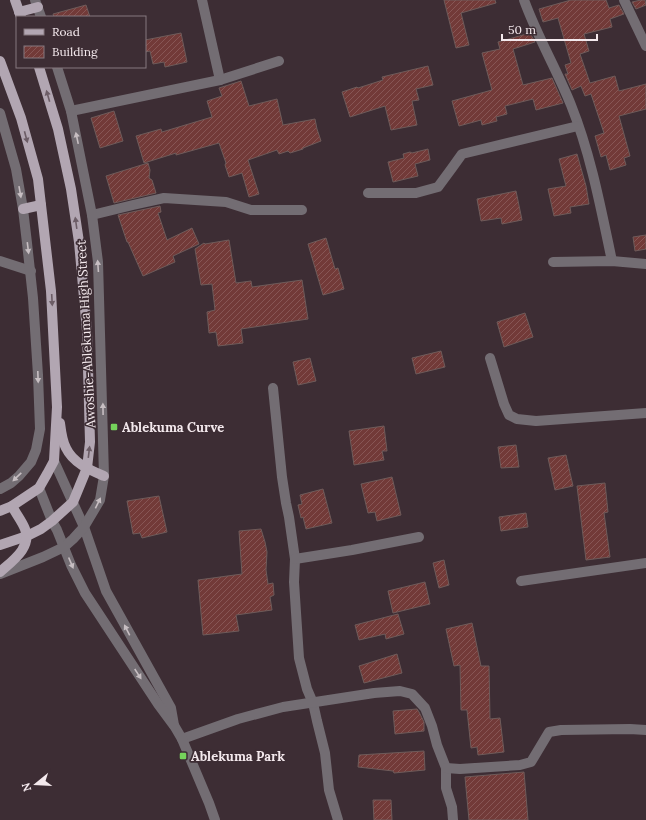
<svg xmlns="http://www.w3.org/2000/svg" width="646" height="820" font-family="Lora,serif">
	<defs>
		<pattern id="building-hatch" width="6" height="6" patternUnits="userSpaceOnUse"><rect width="6" height="6" fill="#723a38"/><path d="M-1 1l2-2M0 6l6-6M5 7l2-2" fill="none" stroke="#875655"/></pattern>
	</defs>
	<rect width="100%" height="100%" fill="#3d2d34"/>
	<!-- building -->
	<g fill="url(#building-hatch)" stroke="#6e5b5a">
		<polygon points="444,0 495,0 496,3 461,13 469,45 456,48"/>
		<polygon points="571,0 606,0 609,8 619,5 624,14 610,19 612,27 584,34 589,51 580,54 590,83 615,76 619,91 646,84 646,109 619,116 630,156 624,158 626,165 610,170 606,155 601,157 595,136 604,133 591,94 585,96 581,86 572,90 565,74 568,74 565,65 571,63 558,18 543,22 539,9"/>
		<polygon points="641,0 645,0 646,5 636,9 632,2"/>
		<polygon points="86,5 90,17 54,17 53,14"/>
		<polygon points="181,33 187,62 165,67 164,62 153,64 150,51 145,52 145,40"/>
		<polygon points="530,33 535,42 513,49 523,85 552,78 563,103 536,110 533,99 505,106 507,114 496,117 497,121 482,125 481,120 459,126 452,101 492,90 482,53 500,49 498,42"/>
		<polygon points="428,66 433,85 416,89 419,100 412,101 417,125 391,130 385,106 350,117 342,92 357,87 358,88 383,80 382,77"/>
		<polygon points="241,81 249,106 277,99 283,125 315,119 317,129 321,141 303,148 303,149 290,153 288,151 279,154 277,150 248,160 259,194 249,197 242,173 229,177 225,165 226,163 219,143 176,155 176,153 144,163 136,136 161,129 162,132 212,117 207,101 222,96 219,88"/>
		<polygon points="114,111 123,141 100,148 91,118"/>
		<polygon points="428,149 430,160 415,164 418,176 393,182 388,162 404,158 403,154 410,152 412,153"/>
		<polygon points="577,154 586,186 589,204 570,207 571,213 554,216 548,189 566,186 559,159"/>
		<polygon points="148,163 150,170 149,178 152,180 156,193 114,203 106,176"/>
		<polygon points="516,191 522,220 502,224 501,218 481,221 477,199"/>
		<polygon points="160,206 161,212 158,213 167,240 192,228 199,244 173,256 175,262 143,276 128,242 127,242 118,215"/>
		<polygon points="646,235 646,249 635,251 633,237"/>
		<polygon points="326,238 335,269 338,268 344,289 323,295 308,244"/>
		<polygon points="229,240 236,283 251,281 252,287 302,280 308,319 241,329 243,343 218,346 216,332 209,333 207,312 215,310 212,284 201,285 195,249 204,243 205,244"/>
		<polygon points="525,313 533,337 504,347 497,322"/>
		<polygon points="441,351 445,367 416,374 412,358"/>
		<polygon points="310,358 316,381 298,385 293,362"/>
		<polygon points="384,426 387,451 382,451 384,460 354,465 349,431"/>
		<polygon points="516,445 519,467 501,468 498,447"/>
		<polygon points="566,455 573,486 555,490 548,458"/>
		<polygon points="392,477 401,515 377,521 375,512 368,513 361,484"/>
		<polygon points="605,483 608,512 604,513 610,557 586,560 577,486"/>
		<polygon points="323,489 332,523 306,529 303,517 301,518 298,505 302,504 300,495"/>
		<polygon points="159,496 167,532 142,538 140,533 133,534 127,501"/>
		<polygon points="526,513 528,527 501,531 499,517"/>
		<polygon points="261,529 265,542 267,552 266,570 268,584 273,583 274,595 270,597 272,610 236,615 239,631 203,635 198,580 242,574 239,531"/>
		<polygon points="444,560 449,585 439,588 433,563"/>
		<polygon points="425,582 430,604 393,613 388,591"/>
		<polygon points="398,614 404,634 386,639 385,634 359,640 355,625"/>
		<polygon points="472,623 481,666 489,666 490,719 500,718 504,752 478,755 477,747 471,748 467,710 461,710 460,665 454,666 446,629"/>
		<polygon points="397,654 402,673 364,683 359,666"/>
		<polygon points="417,709 419,712 424,722 424,731 395,734 393,711"/>
		<polygon points="424,751 425,770 394,773 393,771 358,767 359,755"/>
		<polygon points="524,772 528,820 469,820 465,777"/>
		<polygon points="373,800 391,800 392,820 374,820"/>
	</g>
	<g fill="none" stroke-linecap="round" stroke-linejoin="round">
		<!-- minor -->
		<g stroke="#736d73" stroke-width="10">
			<polyline points="202,0 220,80"/>
			<path d="M524,0c13,36 33,70 47,105 20,50 30,104 41,156"/>
			<polyline points="624,0 646,46"/>
			<polyline points="71,111 220,80 279,61"/>
			<polyline points="368,193 416,193 438,187 452,168 462,154 578,126"/>
			<polyline points="92,215 133,205 164,198 226,202 251,210 302,210"/>
			<polyline points="0,261 31,271"/>
			<polyline points="553,262 612,261 646,264"/>
			<polyline points="490,358 504,404 509,415 517,419 536,421 646,413"/>
			<polyline points="273,388 282,477 286,503 289,517 295,559 294,582 299,658 307,689 313,703 317,721 325,753 329,790 338,820"/>
			<polyline points="295,559 352,550 419,537"/>
			<polyline points="521,581 646,563"/>
			<polyline points="182,739 238,719 283,707 374,693 400,691 412,694 425,708 432,726 437,745 446,768 446,788 452,807 453,820"/>
			<polyline points="446,768 460,769 520,765 531,762 549,732 561,730 630,729 646,730"/>
		</g>
		<!-- tertiary -->
		<g stroke="#736d73" stroke-width="10">
			<polyline points="35,0 41,17"/>
			<polyline points="0,113 16,169 23,209 27,243 33,298 38,375 40,429 36,450 31,462 19,476 11,483 0,489"/>
			<polyline points="54,461 84,527 106,591 171,708 174,725"/>
			<polyline points="39,488 52,521 57,530 71,565 85,593 158,704 175,727 182,739 209,803 215,820"/>
			<polyline points="0,574 43,557 64,547 73,539 84,527 100,500 104,476 98,262 92,215 71,111 57,67"/>
		</g>
		<!-- primary -->
		<g stroke="#b2a6b2" stroke-width="10">
			<polyline points="15,0 21,17"/>
			<polyline points="19,12 38,7"/>
			<polyline points="0,61 21,118 38,179 51,291 57,407 54,461 47,474 39,488 12,506 0,511"/>
			<polyline points="23,209 41,205"/>
			<path d="M60,423c1,8 2,18 6,25 7,15 24,22 38,28"/>
			<polyline points="0,545 27,536 41,529 52,521 73,502 87,468 90,442 87,331 79,242 71,189 58,129 39,67"/>
			<path d="M0,572c12,-11 32,-24 25,-43 -3,-8 -9,-15 -13,-23"/>
		</g>
	</g>
	<!-- one-way arrows -->
	<defs><path id="oneway-solid" d="M-6-.8H1V-3.2L6.5 0L1 3.2V.8H-6Z"/></defs>
	<g fill="#6c5d66">
		<use href="#oneway-solid" transform="translate(48 96) rotate(-106)"/>
		<use href="#oneway-solid" transform="translate(26 137) rotate(75)"/>
		<use href="#oneway-solid" transform="translate(76 223) rotate(-98)"/>
		<use href="#oneway-solid" transform="translate(52 300) rotate(87)"/>
		<use href="#oneway-solid" transform="translate(89 452) rotate(-83)"/>
	</g>
	<g fill="#c7bec2">
		<use href="#oneway-solid" transform="translate(77 138) rotate(-102)"/>
		<use href="#oneway-solid" transform="translate(20 192) rotate(80)"/>
		<use href="#oneway-solid" transform="translate(28 248) rotate(83)"/>
		<use href="#oneway-solid" transform="translate(98 266) rotate(-94)"/>
		<use href="#oneway-solid" transform="translate(38 377) rotate(88)"/>
		<use href="#oneway-solid" transform="translate(103 409) rotate(-91)"/>
		<use href="#oneway-solid" transform="translate(17 477) rotate(136)"/>
		<use href="#oneway-solid" transform="translate(98 503) rotate(-64)"/>
		<use href="#oneway-solid" transform="translate(71 563) rotate(67)"/>
		<use href="#oneway-solid" transform="translate(127 630) rotate(-117)"/>
		<use href="#oneway-solid" transform="translate(138 674) rotate(57)"/>
	</g>
	<!-- markers -->
	<g fill="#75d25b" stroke="#3d2d34" stroke-width="1.5">
		<rect x="110" y="423" width="8" height="8" rx="2"/>
		<rect x="179" y="752" width="8" height="8" rx="2"/>
	</g>
	<g text-anchor="middle" dominant-baseline="central" stroke-width="3.5" stroke-linejoin="round" paint-order="stroke">
		<!-- street labels -->
		<g font-size="13" fill="#f4e9ed" stroke="#3d2d34">
			<text transform="translate(86 334) rotate(-93)">Awoshie-Ablekuma High Street</text>
		</g>
		<!-- poi labels -->
		<g font-size="13" font-weight="bold" fill="#f4e9ed" stroke="#3d2d34" text-anchor="start">
			<text x="122" y="427">Ablekuma Curve</text>
			<text x="191" y="756">Ablekuma Park</text>
		</g>
	</g>
	<!-- legend -->
	<rect x="16" y="16" width="130" height="52" fill="#3d2d34" stroke="#86787e"/>
	<rect x="24" y="29" width="20" height="6" fill="#b2a6b2" stroke="#86787e"/>
	<text x="52" y="36" font-size="12" fill="#f4e9ed">Road</text>
	<rect x="24" y="46" width="20" height="12" fill="url(#building-hatch)" stroke="#86787e"/>
	<text x="52" y="56" font-size="12" fill="#f4e9ed">Building</text>
	<!-- north arrow -->
	<g transform="translate(36 784) rotate(252)" stroke="#3d2d34" stroke-width="3" paint-order="stroke">
	<path d="M0-3L7 15L0 10L-7 15Z" fill="#f4e9ed"/>
	<text y="-6" font-size="11" font-weight="bold" text-anchor="middle" fill="#f4e9ed">N</text>
	</g>
	<!-- scale -->
	<path d="M502 34v6h95v-6" fill="none" stroke="#f4e9ed" stroke-width="2"/>
	<text x="508" y="34" font-size="12" fill="#f4e9ed" stroke="#3d2d34" stroke-width="3" paint-order="stroke">50 m</text>
</svg>
